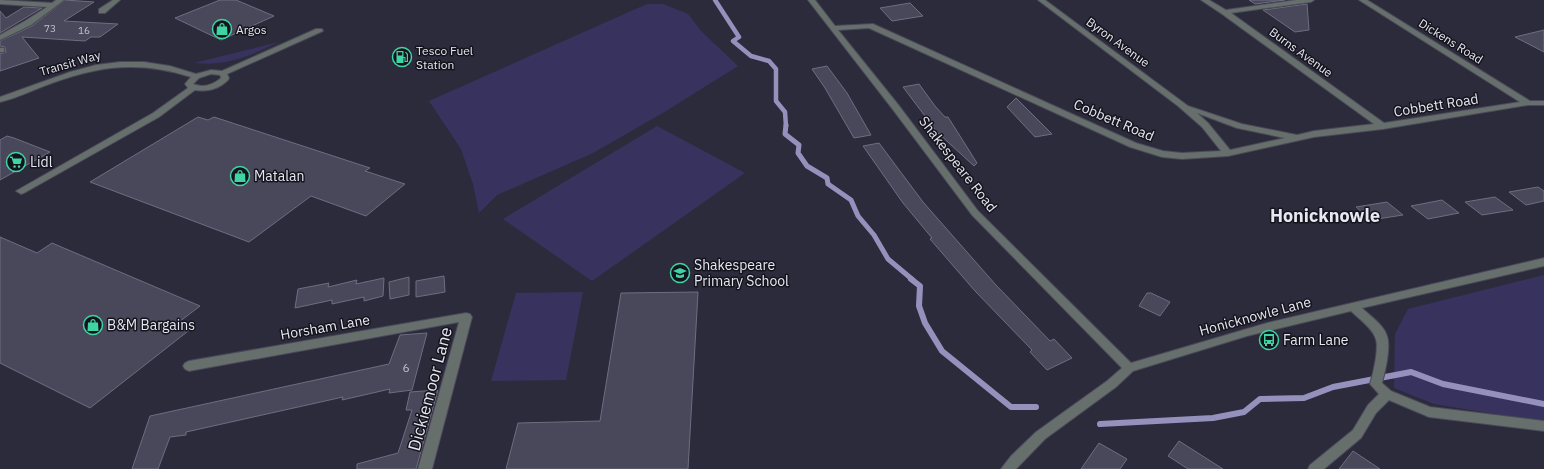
<svg xmlns="http://www.w3.org/2000/svg" width="1544" height="469" font-family="'IBM Plex Sans',sans-serif">
	<rect width="100%" height="100%" fill="#2c2b3c"/>
	<!-- green -->
	<g fill="#38335e">
		<polygon points="647,4 663,4 688,14 702,32 738,66 666,111 593,153 497,195 479,213 473,184 461,149 429,101"/>
		<path d="M279,42c-30,14 -51,24 -85,21z"/>
		<polygon points="657,126 745,173 592,281 503,219"/>
		<polygon points="1544,275 1544,422 1434,404 1394,388 1395,334 1408,309"/>
		<polygon points="583,292 566,380 491,381 516,293"/>
	</g>
	<g fill="none" stroke-linecap="round" stroke-linejoin="round">
		<!-- stream-far2 -->
		<polyline stroke="#9492bd" stroke-width="4.5" points="715,0 739,37 733,41 751,56 769,61 776,69 776,101 785,112 786,126"/>
		<!-- stream-far1 -->
		<polyline stroke="#9492bd" stroke-width="5" points="786,125 785,134 799,145 798,153 807,166 827,178 828,184 851,200 858,216 874,235 888,259 913,280"/>
		<!-- stream -->
		<g stroke="#9492bd" stroke-width="6">
			<polyline points="911,279 920,286 919,306 925,323 942,351 1011,407 1036,407"/>
			<polyline points="1100,424 1213,418 1244,412 1260,399 1304,398 1333,387 1411,372 1443,384 1544,404"/>
		</g>
	</g>
	<!-- building -->
	<g fill="#49485b" stroke="#6e6d81">
		<polygon points="65,0 94,2 64,21 118,24 100,37 91,37 85,41 22,37 39,58 0,71 0,54 6,52 5,47 0,46 0,41 32,26"/>
		<polygon points="220,0 236,0 274,16 221,40 175,18"/>
		<polygon points="1249,0 1285,0 1255,4"/>
		<polygon points="910,3 923,16 892,21 880,8"/>
		<polygon points="1307,4 1309,30 1295,32 1263,10"/>
		<polygon points="24,7 42,8 0,33 0,11 6,18"/>
		<polygon points="1544,30 1544,52 1515,37"/>
		<polygon points="827,66 847,93 871,135 854,138 825,88 812,69"/>
		<polygon points="919,84 935,106 945,117 948,117 977,163 974,166 937,132 903,87"/>
		<polygon points="1016,98 1052,134 1035,137 1007,107"/>
		<polygon points="198,117 208,120 214,117 370,168 365,171 405,184 366,216 311,196 249,242 90,182"/>
		<polygon points="7,136 14,138 50,152 0,180 0,140"/>
		<polygon points="879,143 923,202 995,284 1050,341 1054,339 1072,358 1047,370 1030,352 1032,350 975,291 930,239 932,238 903,203 863,146"/>
		<polygon points="1538,187 1544,191 1544,201 1526,205 1509,192"/>
		<polygon points="1495,197 1513,210 1482,215 1465,202"/>
		<polygon points="1442,200 1459,213 1428,219 1411,206"/>
		<polygon points="1387,202 1403,215 1371,220 1356,207"/>
		<polygon points="0,237 37,253 52,243 200,306 179,322 192,328 90,408 0,363"/>
		<polygon points="444,276 445,292 416,297 416,281"/>
		<polygon points="409,277 409,295 390,299 389,282"/>
		<polygon points="384,278 383,296 364,301 364,297 332,304 332,300 295,308 298,289 329,283 328,287 357,280 356,284"/>
		<polygon points="698,292 688,469 506,469 518,423 600,421 621,293"/>
		<polygon points="1147,293 1151,293 1170,302 1160,316 1139,306"/>
		<polygon points="427,333 412,390 389,393 390,389 342,400 343,397 186,432 186,435 170,437 158,469 132,469 150,416 389,364 400,335"/>
		<polygon points="438,390 416,469 357,469 357,464 398,453 412,410 406,410 410,392"/>
		<polygon points="1179,441 1223,469 1188,469 1168,456"/>
		<polygon points="1099,443 1127,459 1120,469 1081,469"/>
		<polygon points="1353,451 1380,469 1339,469"/>
	</g>
	<g fill="none" stroke-linecap="round" stroke-linejoin="round">
		<defs>
			<g id="minor">
				<polygon points="0,0 52,3 56,0 64,0 31,25 0,40 0,35 25,21 47,7 0,4"/>
				<polygon points="113,0 120,0 105,13 99,13 99,9"/>
				<path d="M808,0h7l20,26 38,-2 263,119 27,8 19,2 39,-2 -19,-24 -24,-21 -140,-106h7l143,106 54,18 55,11 17,-4 60,-7 -152,-110 -21,-14h8l17,10 70,-10h18l-3,2 -80,11 153,110 136,-21 -161,-102h8l163,101h14v4h-16l-145,24 -69,8 -86,19 -46,3 -20,-2 -32,-10 -261,-119 -31,2 62,77 78,104 153,152 136,-40 277,-65v8l-182,42c8,8 22,17 25,28 4,11 -2,36 -5,47l9,8 39,16 114,14v10l-115,-14 -40,-17 -13,13 -15,25 -37,31h-16l2,-4 43,-35 15,-25 11,-11 -9,-10c3,-10 10,-38 5,-47 -4,-10 -16,-18 -24,-26l-104,25 -114,35 -17,16 -71,52 -29,30h-15l10,-13 25,-24 71,-51 15,-13 -150,-153 -78,-104zM1197,113l40,15 48,10 -55,12 -22,-27z"/>
				<path d="M316,29h6l1,2 -96,43 2,4 -1,2c-9,9 -21,12 -33,10l-36,27 -135,76 -3,1 -5,-3 137,-78 35,-25 -3,-4 6,-7c-51,-16 -89,-12 -139,6 -17,6 -34,15 -52,19v-5l70,-25 26,-7 24,-3h24l26,4 26,8 15,-4 11,1zM211,74l9,1 1,3c-8,7 -18,10 -28,6l6,-6z"/>
				<rect x="0" y="48" width="4" height="4"/>
				<polygon points="466,313 470,314 472,317 432,469 418,469 459,322 189,371 185,369 183,366 185,363 189,361"/>
			</g>
		</defs>
		<!-- minor casing -->
		<use href="#minor" stroke="#4a4959" stroke-width="2"/>
		<!-- minor -->
		<use href="#minor" fill="#666f6b" fill-rule="evenodd"/>
	</g>
	<!-- icons -->
	<defs>
		<symbol id="shop-ring" viewBox="-11 -11 22 22"><circle r="9.5" fill="#15141c" stroke="#3ed4a3" stroke-width="1.5"/><path d="M-5-2.5h2.3a2.7 3.5 0 0 1 5.4 0H5L5.5 6h-11ZM-1.5-2.5h3a1.5 2.3 0 0 0-3 0Z" fill="#3ed4a3"/></symbol>
		<symbol id="fuel-ring" viewBox="-11 -11 22 22"><circle r="9.5" fill="#15141c" stroke="#3ed4a3" stroke-width="1.5"/><path d="M-5.5-6h7V0h2V4h1.3V-2.5L3-4.5l.8-.8L6-3V5H2.5V1h-1V6h-7ZM-4.2-4.7v3.2H.2V-4.7Z" fill="#3ed4a3"/></symbol>
		<symbol id="supermarket-ring" viewBox="-11 -11 22 22"><circle r="9.5" fill="#15141c" stroke="#3ed4a3" stroke-width="1.5"/><path d="M-6-5.5h2.5l.6 2H6L4.5 2H-2.5L-4.4-4H-6ZM-1.5 3.2a1.3 1.3 0 1 0 .1 0ZM3 3.2a1.3 1.3 0 1 0 .1 0Z" fill="#3ed4a3"/></symbol>
		<symbol id="school-ring" viewBox="-11 -11 22 22"><circle r="9.5" fill="#15141c" stroke="#3ed4a3" stroke-width="1.5"/><path d="M0-5L7-2L0 1L-7-2ZM-4 1L0 2.5L4 1V4Q0 6-4 4Z" fill="#3ed4a3"/></symbol>
		<symbol id="bus-ring" viewBox="-11 -11 22 22"><circle r="9.5" fill="#15141c" stroke="#3ed4a3" stroke-width="1.5"/><path d="M-5-6H5V4H4V6H2V4H-2V6H-4V4H-5ZM-3.5-4V0h7V-4ZM-3.5 1.2v1.5H-2V1.2ZM2 1.2v1.5H3.5V1.2Z" fill="#3ed4a3"/></symbol>
	</defs>
	<g fill-rule="evenodd">
		<use href="#shop-ring" x="211" y="18" width="22" height="22"/>
		<use href="#fuel-ring" x="391" y="46" width="22" height="22"/>
		<use href="#supermarket-ring" x="5" y="151" width="22" height="22"/>
		<use href="#shop-ring" x="229" y="165" width="22" height="22"/>
		<use href="#school-ring" x="669" y="262" width="22" height="22"/>
		<use href="#shop-ring" x="82" y="314" width="22" height="22"/>
		<use href="#bus-ring" x="1258" y="329" width="22" height="22"/>
	</g>
	<g text-anchor="middle" dominant-baseline="central" stroke-width="3" stroke-linejoin="round" paint-order="stroke">
		<!-- far-number labels -->
		<g font-size="10" fill="#c0bfcd">
			<text x="50" y="28">73</text>
			<text x="84" y="30">16</text>
		</g>
		<!-- far-poi labels -->
		<g font-size="12" fill="#e7e7f3" stroke="#15141c" text-anchor="start">
			<text x="236" y="29">Argos</text>
			<text x="416" y="50">Tesco Fuel<tspan x="416" dy="14">Station</tspan></text>
		</g>
		<!-- far-street labels -->
		<g font-size="12" fill="#e7e7f3" stroke="#15141c">
			<text transform="translate(1451 41) rotate(32)">Dickens Road</text>
			<text transform="translate(1118 42) rotate(36)">Byron Avenue</text>
			<text transform="translate(1301 52) rotate(36)">Burns Avenue</text>
			<text transform="translate(70 63) rotate(-16)">Transit Way</text>
		</g>
		<!-- number labels -->
		<g font-size="12" fill="#c0bfcd">
			<text x="406" y="367">6</text>
		</g>
		<!-- street labels -->
		<g font-size="14" fill="#e7e7f3" stroke="#15141c">
			<text transform="translate(1436 105) rotate(-9)">Cobbett Road</text>
			<text transform="translate(1114 120) rotate(23)">Cobbett Road</text>
			<text transform="translate(958 164) rotate(52)">Shakespeare Road</text>
			<text transform="translate(1255 316) rotate(-15)">Honicknowle Lane</text>
			<text transform="translate(325 327) rotate(-10)">Horsham Lane</text>
		</g>
		<!-- poi labels -->
		<g font-size="14" fill="#e7e7f3" stroke="#15141c" text-anchor="start">
			<text x="30" y="162">Lidl</text>
			<text x="254" y="176">Matalan</text>
			<text x="694" y="265">Shakespeare<tspan x="694" dy="16">Primary School</tspan></text>
			<text x="107" y="325">B&amp;M Bargains</text>
			<text x="1283" y="340">Farm Lane</text>
		</g>
		<!-- near-street labels -->
		<g font-size="17" fill="#e7e7f3" stroke="#15141c">
			<text transform="translate(430 389) rotate(-75)">Dickiemoor Lane</text>
		</g>
		<!-- district labels -->
		<g font-size="18" font-weight="bold" fill="#e7e7f3" stroke="#15141c">
			<text x="1325" y="215">Honicknowle</text>
		</g>
	</g>
</svg>
